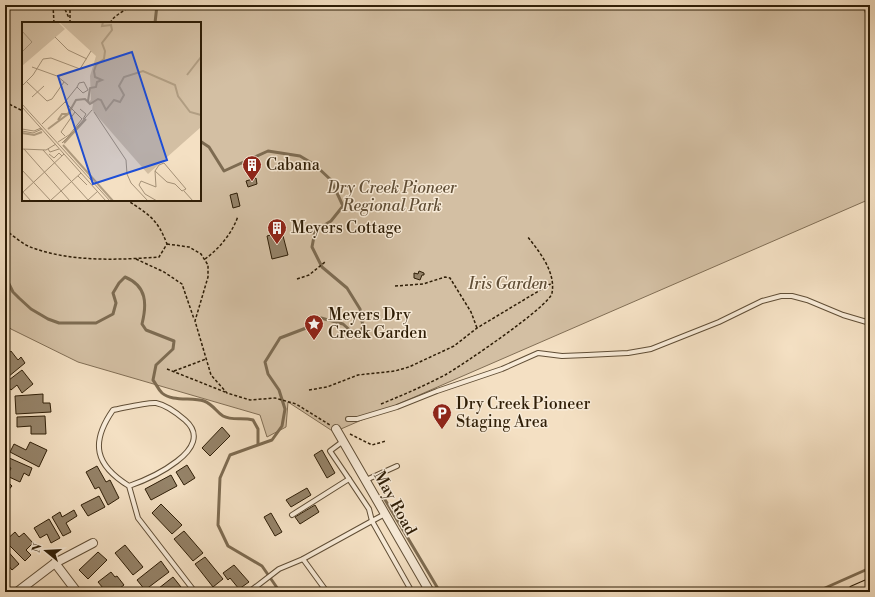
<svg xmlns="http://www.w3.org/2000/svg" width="875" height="597" font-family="'Libre Bodoni',serif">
	<rect width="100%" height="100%" fill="#f4e0c3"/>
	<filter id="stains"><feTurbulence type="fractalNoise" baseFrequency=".005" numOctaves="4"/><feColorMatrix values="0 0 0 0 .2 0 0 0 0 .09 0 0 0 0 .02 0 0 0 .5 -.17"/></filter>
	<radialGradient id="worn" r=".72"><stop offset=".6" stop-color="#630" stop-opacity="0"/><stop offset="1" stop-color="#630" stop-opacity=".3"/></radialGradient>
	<!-- green -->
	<path fill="#d3bfa3" stroke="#816e55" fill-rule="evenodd" d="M5,5h857l8,19v175l-536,233 -46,-30 -2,25 -19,10 -7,-22 -182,-53 -67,-33 -6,-5zM23,23h177v177h-177z"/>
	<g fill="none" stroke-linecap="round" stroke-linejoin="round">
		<!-- stream -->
		<g stroke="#7d6b51" stroke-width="3">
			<polyline points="155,23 157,5"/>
			<polyline points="200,141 209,147 224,171 268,151 300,156 315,165 331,180 343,206 331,221 315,231 312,247 322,267 347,288 360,309 363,327 359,334 353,333 343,324 321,318 314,325 280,338 265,362 268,374 279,390 285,409 282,426 272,440 230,455 220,478 218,525 228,546 262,566 280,592"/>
			<path d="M5,276l8,16 6,6 12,11 17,10 11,4h37l17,-9 3,-11 -3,-10 6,-10 6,-6c22,9 22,27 17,47l4,6 28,11 -1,8 -17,16 -3,15c3,4 5,9 9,13 10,9 30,4 42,8 10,4 12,11 19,15 9,5 20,1 30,4l5,9v15"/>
			<polyline points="384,498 440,592"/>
			<polyline points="816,592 870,568"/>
		</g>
	</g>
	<!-- building -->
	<g fill="#958369" stroke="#2f1e07">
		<polygon points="256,178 257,184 248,187 246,181"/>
		<polygon points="237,193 240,206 233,208 230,195"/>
		<polygon points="282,232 288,255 272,259 267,236"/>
		<polygon points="419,271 424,273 424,275 422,275 420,280 414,278 414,273 418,274"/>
		<polygon points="11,351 18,360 21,357 25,363 8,377 5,374 5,356"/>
		<polygon points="22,370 33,384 22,393 17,385 11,390 5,383"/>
		<polygon points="43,394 43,403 50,403 51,412 16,414 15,396"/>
		<polygon points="45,416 46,434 31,434 31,426 17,427 17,417"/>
		<polygon points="222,427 230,436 210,456 202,448"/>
		<polygon points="30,442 47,450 39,467 10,452 14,444 26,450"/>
		<polygon points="322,450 335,473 327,478 314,455"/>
		<polygon points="7,457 32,468 29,476 24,473 20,482 7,476 11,468 5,466"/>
		<polygon points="187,465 195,478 184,485 176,472"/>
		<polygon points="97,466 106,482 110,480 119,498 108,505 99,487 95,489 86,472"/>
		<polygon points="171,475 177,486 151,500 145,489"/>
		<polygon points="5,479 12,486 5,494 7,496 5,499"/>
		<polygon points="307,488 311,495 291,507 286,500"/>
		<polygon points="99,496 105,507 88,516 81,505"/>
		<polygon points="161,504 182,525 172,534 152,513"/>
		<polygon points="315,505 319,512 300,524 295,517"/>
		<polygon points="74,510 77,516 66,523 71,532 63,536 52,517 60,512 62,517"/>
		<polygon points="271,513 282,532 275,536 264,517"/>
		<polygon points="49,519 60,538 51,543 47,534 40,538 34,528"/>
		<polygon points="184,531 203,553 193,561 174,539"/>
		<polygon points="15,532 19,537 24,533 33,543 26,550 31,555 25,561 5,541"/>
		<polygon points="125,545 143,567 133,575 115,553"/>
		<polygon points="5,548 19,564 12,570 7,564 5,566"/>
		<polygon points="98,552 107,560 88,579 79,570"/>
		<polygon points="205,557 223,579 213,587 195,564"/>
		<polygon points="161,561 169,572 145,590 137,580"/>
		<polygon points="234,565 249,582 239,589 230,578 228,580 223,573"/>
		<polygon points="111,572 115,577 117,576 124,585 115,592 97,592 103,588 98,582"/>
		<polygon points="173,577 181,587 175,592 154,592"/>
	</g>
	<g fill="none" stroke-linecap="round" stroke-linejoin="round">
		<defs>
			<g id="lane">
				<polyline points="348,419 357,419 397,407 437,391 502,369 538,353 562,356 587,355 628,353 651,349 719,322 762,301 781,296 792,296 807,300 843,315 870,323"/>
				<polyline points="342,442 330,451 349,479"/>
				<polyline points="366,480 397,466"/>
				<path d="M129,486c20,-7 89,-37 56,-66 -7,-6 -19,-15 -29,-17 -9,-1 -32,5 -43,7 -23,33 -18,55 16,76l9,32 57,74"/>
				<polyline points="292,515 349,479 369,509 372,521 385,514"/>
				<polyline points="303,559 327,592"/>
				<polyline points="249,592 279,569 303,559 372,521 412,592"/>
			</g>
			<g id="street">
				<polyline points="336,429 430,592"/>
				<polyline points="55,563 77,592"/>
				<polyline points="17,592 55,563 93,543"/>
			</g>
			<polyline id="primary" points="854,592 870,585"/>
		</defs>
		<!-- lane casing -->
		<use href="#lane" stroke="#604e36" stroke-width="6"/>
		<!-- street casing -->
		<use href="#street" stroke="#604e36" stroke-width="10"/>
		<!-- primary casing -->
		<use href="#primary" stroke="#2f1e07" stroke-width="14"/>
		<!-- path -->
		<g stroke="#2f1e07" stroke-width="1.5" stroke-dasharray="3 2" stroke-linecap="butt">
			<polyline points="53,5 54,23"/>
			<polyline points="63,5 69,18"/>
			<polyline points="70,23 70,5"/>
			<path d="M110,23c5,-9 14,-11 21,-18"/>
			<polyline points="5,102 23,111"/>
			<path d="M5,230c9,6 18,15 28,18 39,14 86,12 126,9l8,-13c-10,-26 -18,-29 -40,-44"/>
			<polyline points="167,244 189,247 201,254 208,265 208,277 195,321 211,375 227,393 250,400 275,398 296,404 330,425"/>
			<polyline points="136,259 164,272 182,284 194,319"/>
			<path d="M205,259c14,-10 28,-27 33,-43"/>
			<polyline points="297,279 309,275 325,262"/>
			<polyline points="395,286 423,284 445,277 450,278 471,312 477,328"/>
			<polyline points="167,369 225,392"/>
			<polyline points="174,371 206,359"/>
			<polyline points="309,390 327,387 358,375 395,371 409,367 454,346 477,328 552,283"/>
			<path d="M381,404c22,-9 43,-18 64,-29 16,-9 105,-69 107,-82 4,-21 -13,-42 -25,-57"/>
			<polyline points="350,434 372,445 386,441"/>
		</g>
		<!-- lane -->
		<use href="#lane" stroke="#f8ebd8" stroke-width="4"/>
		<!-- street -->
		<use href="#street" stroke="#f8ebd8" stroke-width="8"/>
		<!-- primary -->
		<use href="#primary" stroke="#f4e0c3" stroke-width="12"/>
	</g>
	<!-- icons -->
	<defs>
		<symbol id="building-pin" viewBox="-11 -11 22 30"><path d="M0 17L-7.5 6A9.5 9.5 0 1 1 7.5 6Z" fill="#8f2418" stroke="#f8ebd8"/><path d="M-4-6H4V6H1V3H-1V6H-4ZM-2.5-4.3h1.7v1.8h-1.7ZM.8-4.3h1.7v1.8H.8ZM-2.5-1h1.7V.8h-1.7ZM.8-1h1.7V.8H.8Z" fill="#fff"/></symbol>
		<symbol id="sight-pin" viewBox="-11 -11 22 30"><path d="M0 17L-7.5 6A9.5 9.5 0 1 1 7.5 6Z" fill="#8f2418" stroke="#f8ebd8"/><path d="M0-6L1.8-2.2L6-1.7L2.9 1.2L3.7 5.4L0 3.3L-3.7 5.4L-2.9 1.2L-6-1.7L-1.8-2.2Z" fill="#fff"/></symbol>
		<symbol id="parking-pin" viewBox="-11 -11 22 30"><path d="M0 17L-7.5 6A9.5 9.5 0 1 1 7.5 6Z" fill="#8f2418" stroke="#f8ebd8"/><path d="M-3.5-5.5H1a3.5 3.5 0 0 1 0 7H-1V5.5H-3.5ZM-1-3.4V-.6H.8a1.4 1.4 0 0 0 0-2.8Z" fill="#fff"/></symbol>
	</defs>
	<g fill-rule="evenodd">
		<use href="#building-pin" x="241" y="154" width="22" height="30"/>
		<use href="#building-pin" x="266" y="217" width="22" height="30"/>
		<use href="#sight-pin" x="303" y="313" width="22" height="30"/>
		<use href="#parking-pin" x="431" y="402" width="22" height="30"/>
	</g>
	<g text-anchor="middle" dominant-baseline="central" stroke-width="3" stroke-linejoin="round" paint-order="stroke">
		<!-- poi labels -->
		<g font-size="16" fill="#2f1e07" stroke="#f8ebd8" text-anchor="start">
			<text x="266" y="165">Cabana</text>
			<text x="291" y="228">Meyers Cottage</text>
			<text x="328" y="315">Meyers Dry<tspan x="328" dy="18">Creek Garden</tspan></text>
			<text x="456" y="404">Dry Creek Pioneer<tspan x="456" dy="18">Staging Area</tspan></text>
		</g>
		<!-- park labels -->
		<g font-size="16" font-style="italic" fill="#604e36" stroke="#f8ebd8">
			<text x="392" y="188">Dry Creek Pioneer<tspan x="392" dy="18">Regional Park</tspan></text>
			<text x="508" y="284">Iris Garden</text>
		</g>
		<!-- street labels -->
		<g font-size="16" fill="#2f1e07" stroke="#f8ebd8">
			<text transform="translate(395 503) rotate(61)">May Road</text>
		</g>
	</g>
	<!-- overview -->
	<g transform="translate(22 22)">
		<rect width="179" height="179" fill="#f4e0c3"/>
		<path d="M0,0h36l7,7 -43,37zM37,0h142v105l-53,47 -56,-64 1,-6 -5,-2 3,-2 -1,-24 6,-20z" fill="#d3bfa3"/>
		<path fill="none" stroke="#b19e83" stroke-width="2" d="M165,53l14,-18M66,79l2,-13 6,-1 1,-5 5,-2 -7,-3 -1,-6 2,-6 8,-6 1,-8 -3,-8 10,-13 -1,-5 -9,1 1,-4M36,98l4,-6h5M26,107l20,-15 8,-14 9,-1 5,5 8,-5 3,1 5,10 8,-10 6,2 4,-7 -5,-9 5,-9 19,-6 32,14 3,11 12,16 11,3M0,111l12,2 8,-3M42,121l22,-24M41,123l50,56"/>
		<path fill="none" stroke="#a59278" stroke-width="1" d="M0,9l10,11 -10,10M33,15l13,13 19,9M10,45l25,9 11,9M5,60l20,19M0,64l11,-11 10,-16 8,-1 29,11 11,-18M10,75l12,-11M25,79l5,-2 12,-17M43,80l12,-15 6,6 5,-3 -4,-8 -5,1 -2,4M0,82l88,97M0,85l84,94M58,87l6,5 -3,5M72,90l32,48 1,14 4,9 17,18M20,102l23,-22 17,17 -12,15M0,107l12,2 7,-3M0,109l11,2 9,-4M43,114l-4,-4 14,-20M36,120l14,-9 20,-23M40,121l9,-9M0,127l24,1 10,-6M2,127l46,52M26,127l2,3 9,-3M21,128l46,51M27,132l5,4 5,-5 3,3M0,148l29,31M133,149l4,-6 5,-2 22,26 -4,2 -7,-7 -8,-2 -12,-11 1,16 -15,-6 -2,4 6,9 12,7M56,154l9,9M0,169l9,10M162,169l9,10M0,171l42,-39M29,178l30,-27M66,178l10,-9"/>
		<path fill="#1d4ed8" fill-opacity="0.15" stroke="#1d4ed8" stroke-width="2" d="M110,30l35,108 -74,24 -35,-108z"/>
		<rect width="179" height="179" fill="none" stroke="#2f1e07" stroke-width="2"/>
	</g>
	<!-- margin -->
	<rect width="875" height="597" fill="none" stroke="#f4e0c3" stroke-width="20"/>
	<rect x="6" y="6" width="863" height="585" fill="none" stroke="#2f1e07" stroke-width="2"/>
	<rect x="10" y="10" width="855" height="577" fill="none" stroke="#2f1e07"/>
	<!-- north arrow -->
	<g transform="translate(46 551) rotate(288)" stroke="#f8ebd8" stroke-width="3" paint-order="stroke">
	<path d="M0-3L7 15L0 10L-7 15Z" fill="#2f1e07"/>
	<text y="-6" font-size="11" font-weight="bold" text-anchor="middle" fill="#2f1e07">N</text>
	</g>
	<rect width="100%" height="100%" filter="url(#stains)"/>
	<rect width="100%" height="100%" fill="url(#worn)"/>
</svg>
